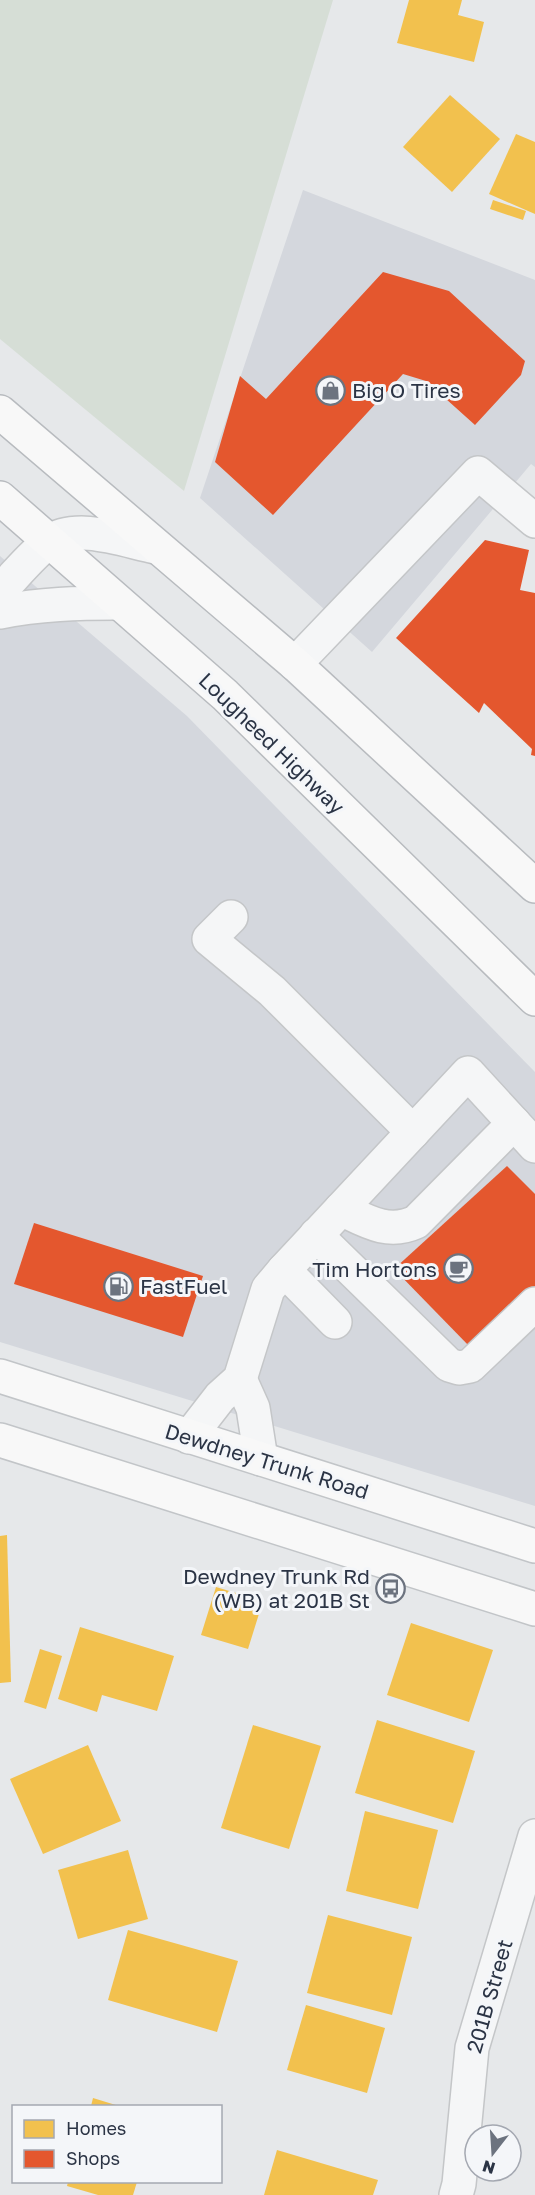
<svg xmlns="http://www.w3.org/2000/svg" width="535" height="2195" font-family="'Golos Text',sans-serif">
	<rect width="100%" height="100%" fill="#e6e8ea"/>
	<!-- built -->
	<g fill="#d4d7dd">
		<polygon points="303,190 535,280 535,467 531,464 372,652 200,498"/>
		<polygon points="0,556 187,716 535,1072 535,1506 0,1342"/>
	</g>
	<!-- green -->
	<polygon fill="#d6ded6" points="0,0 333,0 184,491 0,339"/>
	<!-- homes -->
	<g fill="#f2c14e">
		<polygon points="409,0 462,0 458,15 484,22 474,62 397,43"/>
		<polygon points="450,95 500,139 452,192 403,147"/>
		<polygon points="516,134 535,142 535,214 489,194"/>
		<polygon points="493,200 526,211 523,220 490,209"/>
		<polygon points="7,1535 11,1682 0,1683 0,1536"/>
		<polygon points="216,1587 263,1601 248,1649 201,1635"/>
		<polygon points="411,1623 493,1650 469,1722 387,1695"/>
		<polygon points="80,1627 174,1656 157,1711 102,1695 97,1712 58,1699"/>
		<polygon points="40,1649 62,1656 46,1709 24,1702"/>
		<polygon points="377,1720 475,1751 453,1823 355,1793"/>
		<polygon points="253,1725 321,1746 289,1849 221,1828"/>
		<polygon points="88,1745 121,1821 43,1854 10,1779"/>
		<polygon points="365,1811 438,1830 418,1909 346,1891"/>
		<polygon points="128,1850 148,1919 78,1939 58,1870"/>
		<polygon points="328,1915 412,1937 392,2015 307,1993"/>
		<polygon points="128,1930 238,1961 217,2032 108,2000"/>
		<polygon points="306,2005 385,2028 367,2093 287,2070"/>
		<polygon points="93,2098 119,2106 91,2106"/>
		<polygon points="277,2150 378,2180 373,2195 264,2195"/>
		<polygon points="68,2182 137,2182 133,2195 98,2195 67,2186"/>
	</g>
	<!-- shops -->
	<g fill="#e4572e">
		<polygon points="383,272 449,291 525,361 521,375 475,425 426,381 403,374 273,515 215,462 240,376 266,399"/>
		<polygon points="485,540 529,550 520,590 535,593 535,756 531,755 532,749 484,703 479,713 396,638"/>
		<polygon points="507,1166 535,1194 535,1290 471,1348 394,1269"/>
		<polygon points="34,1223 203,1276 183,1337 14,1284"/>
	</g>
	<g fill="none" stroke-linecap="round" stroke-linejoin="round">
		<defs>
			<g id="minor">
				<path d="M0,591c14,-14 33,-38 49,-49 27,-20 76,-1 107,5"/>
				<path d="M0,612c39,-8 79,-9 119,-9"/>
				<polyline points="295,664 478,473 535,521"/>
				<polyline points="231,917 209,939 272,991 413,1132"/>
				<path d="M341,1209c25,12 47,26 75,13l98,-99"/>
				<polyline points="316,1235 449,1365 459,1368 470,1366 535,1304"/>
				<polyline points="284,1270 335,1322"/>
				<polyline points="240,1379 253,1408 261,1459"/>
				<polyline points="189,1437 220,1397 240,1379 268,1289 284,1270 468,1073 535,1146"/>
				<polyline points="456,2195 459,2184 472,2048 535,1836"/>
			</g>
			<g id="major">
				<polyline points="0,1376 535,1546"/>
				<polyline points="0,1440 535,1609"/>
			</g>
			<g id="highway">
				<polyline points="0,412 295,664 535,886"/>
				<polyline points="0,498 225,695 535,999"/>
			</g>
		</defs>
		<!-- minor casing -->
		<use href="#minor" stroke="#c4c6c8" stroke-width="36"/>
		<!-- major casing -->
		<use href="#major" stroke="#c2c5c8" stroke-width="36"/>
		<!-- highway casing -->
		<use href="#highway" stroke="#b8bbbf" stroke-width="36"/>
		<!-- minor -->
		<use href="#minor" stroke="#f5f6f7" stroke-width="33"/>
		<!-- major -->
		<use href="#major" stroke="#f8f8f8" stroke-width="33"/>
		<!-- highway -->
		<use href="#highway" stroke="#f8f8f8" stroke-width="33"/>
	</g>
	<!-- icons -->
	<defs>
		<symbol id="shop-ring" viewBox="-11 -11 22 22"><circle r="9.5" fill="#f4f6f9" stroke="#6c737f" stroke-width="1.5"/><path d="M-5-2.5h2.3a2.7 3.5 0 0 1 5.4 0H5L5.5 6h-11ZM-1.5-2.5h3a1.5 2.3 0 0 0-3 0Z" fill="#6c737f"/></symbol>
		<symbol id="cafe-ring" viewBox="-11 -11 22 22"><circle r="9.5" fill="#f4f6f9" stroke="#6c737f" stroke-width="1.5"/><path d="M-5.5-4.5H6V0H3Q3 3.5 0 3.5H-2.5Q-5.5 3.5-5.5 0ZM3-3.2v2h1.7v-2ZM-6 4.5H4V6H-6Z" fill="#6c737f"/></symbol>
		<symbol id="fuel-ring" viewBox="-11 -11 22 22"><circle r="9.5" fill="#f4f6f9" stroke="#6c737f" stroke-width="1.5"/><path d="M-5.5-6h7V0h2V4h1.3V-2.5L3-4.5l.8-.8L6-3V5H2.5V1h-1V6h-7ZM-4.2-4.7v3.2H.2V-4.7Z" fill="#6c737f"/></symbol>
		<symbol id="bus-ring" viewBox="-11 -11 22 22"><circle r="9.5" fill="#f4f6f9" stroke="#6c737f" stroke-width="1.5"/><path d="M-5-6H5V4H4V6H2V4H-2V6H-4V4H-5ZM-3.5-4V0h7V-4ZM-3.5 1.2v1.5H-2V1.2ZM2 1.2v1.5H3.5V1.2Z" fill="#6c737f"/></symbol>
	</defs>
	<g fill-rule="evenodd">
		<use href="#shop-ring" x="314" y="374" width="33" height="33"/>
		<use href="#cafe-ring" x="442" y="1252" width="33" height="33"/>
		<use href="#fuel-ring" x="102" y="1270" width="33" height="33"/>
		<use href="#bus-ring" x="374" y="1572" width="33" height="33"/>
	</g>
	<g text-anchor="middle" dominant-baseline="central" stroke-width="6" stroke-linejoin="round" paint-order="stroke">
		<!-- poi labels -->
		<g font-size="21" fill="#2b3445" stroke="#f4f6f9" text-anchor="start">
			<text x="352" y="390">Big O Tires</text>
			<text x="437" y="1269" text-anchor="end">Tim Hortons</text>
			<text x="140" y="1286">FastFuel</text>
			<text x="370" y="1576" text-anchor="end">Dewdney Trunk Rd<tspan x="370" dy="24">(WB) at 201B St</tspan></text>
		</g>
		<!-- street labels -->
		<g font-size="21" fill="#2b3445" stroke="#f4f6f9">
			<text transform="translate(272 743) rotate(44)">Lougheed Highway</text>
			<text transform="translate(267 1461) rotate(17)">Dewdney Trunk Road</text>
			<text transform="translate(489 1996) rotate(-74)">201B Street</text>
		</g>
	</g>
	<!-- legend -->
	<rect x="12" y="2105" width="210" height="78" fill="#f4f6f9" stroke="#a4a8b1" stroke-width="1.5"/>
	<rect x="24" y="2120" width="30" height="18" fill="#f2c14e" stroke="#a4a8b1" stroke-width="1.5"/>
	<text x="66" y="2135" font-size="18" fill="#2b3445">Homes</text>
	<rect x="24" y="2150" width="30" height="18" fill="#e4572e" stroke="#a4a8b1" stroke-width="1.5"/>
	<text x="66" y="2165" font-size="18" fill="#2b3445">Shops</text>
	<!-- north arrow -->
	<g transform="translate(493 2153) rotate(197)"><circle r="28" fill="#f4f6f9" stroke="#a4a8b1" stroke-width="1.5"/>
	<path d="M0-4.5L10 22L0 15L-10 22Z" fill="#6c737f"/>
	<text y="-9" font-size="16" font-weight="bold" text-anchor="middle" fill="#2b3445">N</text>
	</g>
</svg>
